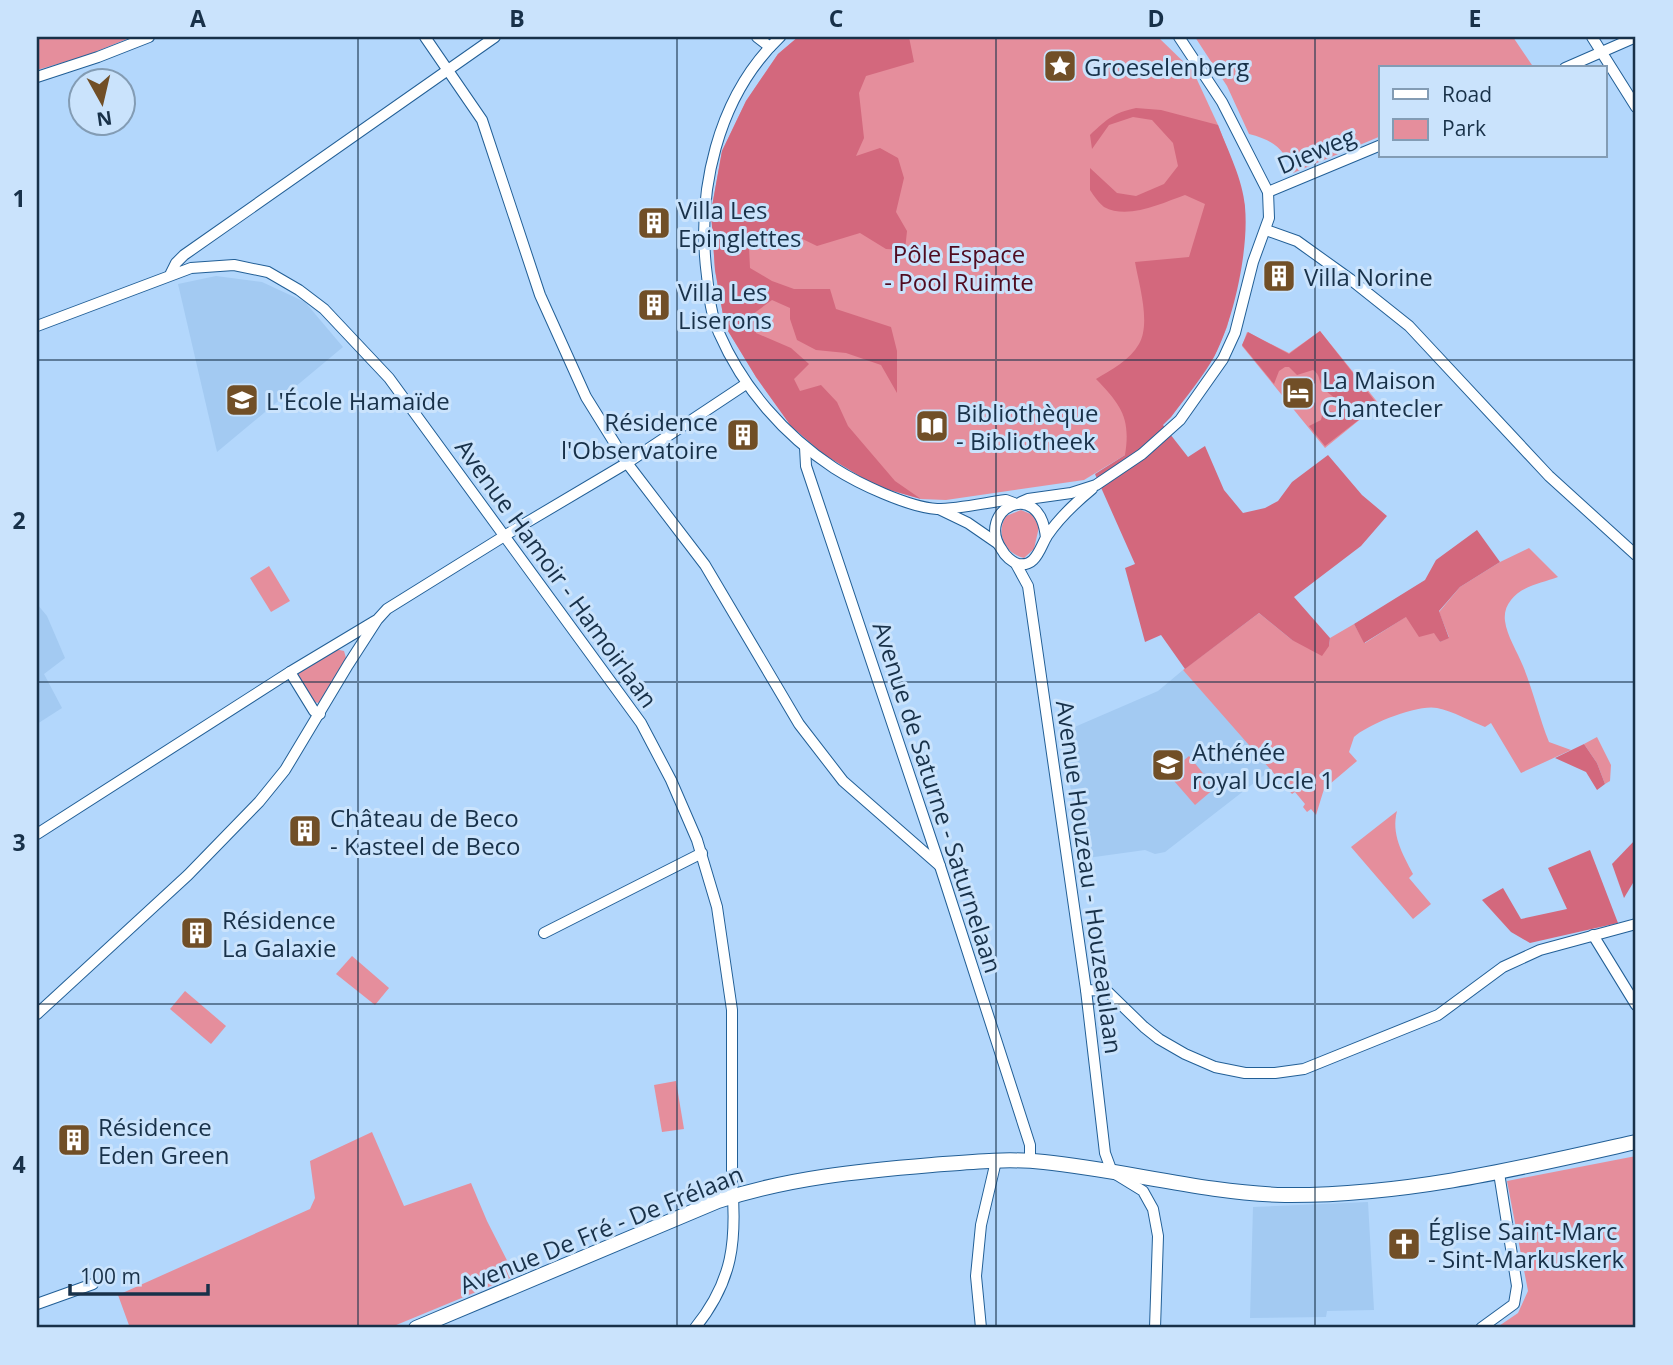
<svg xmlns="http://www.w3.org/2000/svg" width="1673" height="1365" font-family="'Open Sans',sans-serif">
	<rect width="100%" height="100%" fill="#b3d7fc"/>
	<!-- built -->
	<g fill="#a3caf2">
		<polygon points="216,276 262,282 305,302 343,347 217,452 178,284"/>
		<polygon points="37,604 47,616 65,658 44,674 62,708 37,724"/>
		<polygon points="1183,670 1272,769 1165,852 1155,854 1145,850 1080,859 1063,732 1158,691"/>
		<polygon points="1368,1202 1374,1310 1327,1311 1326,1317 1250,1318 1253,1207"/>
	</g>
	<!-- green -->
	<g fill="#e58e9c">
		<polygon points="37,37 132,37 85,56 37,70"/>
		<polygon points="798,37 1158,37 1193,71 1218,125 1235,169 1245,206 1244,244 1237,285 1227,327 1214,357 1171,417 1125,455 1084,480 946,500 921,499 876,486 791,426 756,377 725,326 715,270 711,212 722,151 746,101 778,54"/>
		<path d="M1195,37h318l21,31h-153v68l-88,37c-8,-24 -20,-33 -44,-39l-22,-48z"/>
		<polygon points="1320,331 1379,404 1325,448 1242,346 1247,332 1289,353"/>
		<path d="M1021,510l12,5 6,12 -5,22 -10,9c-19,-4 -29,-25 -18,-42z"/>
		<path d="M1529,548l29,29c-16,6 -37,9 -47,23 -5,6 -7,13 -6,21 2,15 12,30 18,45 10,24 16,51 26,76l22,8 -50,23 -30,-50 -6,4c-15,-6 -32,-16 -48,-19 -19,-4 -69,16 -83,29l-5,15 8,9 -33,28 -8,26 -5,-6 -4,3 -4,-5 2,-3 -10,-12 -3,2 -109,-124 76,-57 33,27 37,6 1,-8 24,-14 11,19 42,-27 28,17 5,9 9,-5 -10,-25 21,-25 40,-25z"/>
		<polygon points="269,566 290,601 271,612 250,578"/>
		<polygon points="335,649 344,651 346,658 320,703 312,702 297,674"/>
		<polygon points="1597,737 1611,765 1610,781 1605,784 1597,763 1584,744"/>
		<polygon points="1189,756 1215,788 1195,805 1168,774"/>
		<path d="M1397,811c-6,23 5,42 16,63l-4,4 22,26 -18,15 -62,-72z"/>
		<polygon points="352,956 389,988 375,1005 336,974"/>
		<polygon points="185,991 226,1026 211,1044 170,1009"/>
		<polygon points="676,1081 684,1129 662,1132 654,1085"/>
		<polygon points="372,1132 404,1206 471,1183 487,1221 515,1276 389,1328 130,1328 118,1295 310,1209 315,1198 310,1161"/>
		<polygon points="1636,1156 1636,1328 1496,1328 1518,1313 1528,1291 1507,1181"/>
	</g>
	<!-- forest -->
	<g fill="#d3687d">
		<polygon points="798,37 909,37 914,62 866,76 859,93 864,138 856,156 880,148 898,158 904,178 896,212 907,231 905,250 886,249 860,233 817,246 790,233 764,232 749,247 750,268 772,281 794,289 830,289 836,309 891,327 897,351 897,393 881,365 846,353 816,350 797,340 790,319 790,308 772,300 753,314 756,333 791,348 809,364 794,379 800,391 821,385 837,402 848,426 895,481 921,499 876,486 823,454 791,426 756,377 725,326 715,270 711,212 722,151 746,101 778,54"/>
		<path d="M1136,108l25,2 57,15c10,26 25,55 27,82 4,42 -11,111 -30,148 -12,22 -29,42 -44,62l-8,8 25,32 17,-11 19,44 19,23 22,-5 13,-7 14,-19 36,-27 34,40 25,21 -26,30 -67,51 36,41 -1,8 -7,10 -30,-16 -33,-27 -74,56 -24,-34 -16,7 -20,-74 10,-4 -40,-90 30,-19c6,-37 -4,-50 -29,-76 15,-9 34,-19 43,-35 12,-21 0,-59 -4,-82l54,-5 16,-53 -20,-9c-23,8 -57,25 -81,12 -5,-4 -10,-11 -14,-17v-22l27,25 19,3 28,-12 14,-18 -5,-23 -21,-23 -19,-3 -24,8 -17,24 -2,-14c17,-16 23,-22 46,-27z"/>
		<path d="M1320,331l58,74 -53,41 -16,-20 12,-6 2,-9 13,1 4,-6c-3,-9 -10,-10 -16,-17 -6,-7 -3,-14 -11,-19l-16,5 -8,-8h-4l-6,4 -5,13 -32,-39 6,-13 41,22z"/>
		<polygon points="1477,530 1500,562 1460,587 1439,611 1449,638 1440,642 1434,633 1419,637 1406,617 1364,643 1354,624 1425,580 1436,560"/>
		<polygon points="1584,744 1597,763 1605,784 1597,790 1586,772 1555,758"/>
		<polygon points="1636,839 1636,878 1624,898 1612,864"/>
		<polygon points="1590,850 1618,923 1530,943 1511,932 1482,900 1503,888 1521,919 1567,909 1548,868"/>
	</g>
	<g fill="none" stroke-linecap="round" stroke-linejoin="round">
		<defs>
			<g id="minor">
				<polyline points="425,37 482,120 540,295 586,397 627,463 705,565 799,724 843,781 940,866"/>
				<polyline points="757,37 770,47"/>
				<path d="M780,37c-63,60 -84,155 -73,239 2,19 4,40 12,57 24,55 65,102 115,135 25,16 74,39 103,41 22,0 47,-6 69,-9l8,3"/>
				<polyline points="1592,37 1636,107"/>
				<polyline points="1565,68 1636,37"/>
				<polyline points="37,77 98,57 149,37"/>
				<polyline points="1268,192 1381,145"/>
				<polyline points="1266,230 1297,241 1350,279 1409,326 1549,476 1636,555"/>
				<polyline points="171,273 176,263 184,255 495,37"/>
				<path d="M37,326l154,-58 43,-3 34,7 31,18 25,19 65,69 252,345 30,57 26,60 20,67 15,103v172c5,59 1,99 -37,146"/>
				<polyline points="805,447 806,466 940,866 1030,1145 1030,1161"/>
				<polyline points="1021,502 1028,499 1071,493 1096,485 1142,454 1180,420 1223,359 1235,333 1253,262 1269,218 1268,192 1222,102 1179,37"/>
				<polyline points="939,509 968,523 997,543"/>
				<path d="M1046,538c-6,-63 -72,-27 -44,12 3,6 10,12 16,14 6,1 11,0 15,-4 7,-7 9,-16 14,-24 12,-18 28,-33 45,-47"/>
				<polyline points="1016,564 1028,586 1086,990 1105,1153 1112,1172 1143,1191 1153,1209 1158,1236 1155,1328"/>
				<polyline points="290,672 314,711 320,714"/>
				<polyline points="37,834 290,672 375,621"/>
				<polyline points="544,933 702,853"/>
				<polyline points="1593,935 1636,1005"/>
				<polyline points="1086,990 1107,991 1144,1027 1159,1039 1185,1054 1215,1067 1245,1073 1275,1073 1304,1069 1438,1015 1503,967 1540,950 1636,924"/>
				<polyline points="37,1014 188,875 259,802 285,770 348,665 377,620 387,609 514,530 627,463 746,384"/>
				<polyline points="37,1304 93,1284"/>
				<polyline points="981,1328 976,1276 981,1225 996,1161"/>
				<polyline points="1481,1328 1514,1304 1517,1286 1499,1173"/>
			</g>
			<path id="major" d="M416,1328l302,-127c70,-23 141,-30 214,-36 37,-3 75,-7 112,-3 80,8 160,31 241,33 120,1 236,-27 351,-53"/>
		</defs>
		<!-- minor casing -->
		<use href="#minor" stroke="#225f96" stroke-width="12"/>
		<!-- major casing -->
		<use href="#major" stroke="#225f96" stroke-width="16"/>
		<!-- minor -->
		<use href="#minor" stroke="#fff" stroke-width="10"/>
		<!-- major -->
		<use href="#major" stroke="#fff" stroke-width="14"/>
	</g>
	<!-- grid -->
	<path fill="none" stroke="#183149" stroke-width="2" stroke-opacity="0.55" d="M358,37v1291M677,37v1291M996,37v1291M1315,37v1291M37,360h1599M37,682h1599M37,1004h1599"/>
	<!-- icons -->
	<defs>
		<symbol id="sight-square" viewBox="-11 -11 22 22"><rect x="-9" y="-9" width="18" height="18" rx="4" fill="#714f27" stroke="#cae3fc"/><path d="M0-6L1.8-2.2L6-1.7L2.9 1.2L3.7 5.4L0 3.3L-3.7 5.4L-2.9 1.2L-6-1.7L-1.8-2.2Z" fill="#fff"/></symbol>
		<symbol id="building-square" viewBox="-11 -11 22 22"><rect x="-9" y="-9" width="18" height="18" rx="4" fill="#714f27" stroke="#cae3fc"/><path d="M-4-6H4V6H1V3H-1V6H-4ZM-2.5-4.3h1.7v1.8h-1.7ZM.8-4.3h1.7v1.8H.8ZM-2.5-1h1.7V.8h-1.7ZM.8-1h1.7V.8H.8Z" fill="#fff"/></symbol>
		<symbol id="hotel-square" viewBox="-11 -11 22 22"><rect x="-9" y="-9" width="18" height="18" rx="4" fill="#714f27" stroke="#cae3fc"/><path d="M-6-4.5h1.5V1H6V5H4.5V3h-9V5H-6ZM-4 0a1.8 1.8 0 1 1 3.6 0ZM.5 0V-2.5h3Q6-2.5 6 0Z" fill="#fff"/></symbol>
		<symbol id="school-square" viewBox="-11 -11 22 22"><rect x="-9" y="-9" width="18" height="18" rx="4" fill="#714f27" stroke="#cae3fc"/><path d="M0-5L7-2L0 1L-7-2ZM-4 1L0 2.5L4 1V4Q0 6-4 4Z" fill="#fff"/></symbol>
		<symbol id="library-square" viewBox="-11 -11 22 22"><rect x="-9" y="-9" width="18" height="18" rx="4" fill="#714f27" stroke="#cae3fc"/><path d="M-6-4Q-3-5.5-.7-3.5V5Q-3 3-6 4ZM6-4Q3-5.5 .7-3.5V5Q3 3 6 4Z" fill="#fff"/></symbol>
		<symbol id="church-square" viewBox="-11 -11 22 22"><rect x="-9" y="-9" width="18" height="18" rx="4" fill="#714f27" stroke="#cae3fc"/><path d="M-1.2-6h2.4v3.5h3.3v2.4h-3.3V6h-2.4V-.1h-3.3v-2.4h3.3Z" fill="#fff"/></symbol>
	</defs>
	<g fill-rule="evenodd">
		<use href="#sight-square" x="1041" y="47" width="38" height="38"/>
		<use href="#building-square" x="635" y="204" width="38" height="38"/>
		<use href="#building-square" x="1260" y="257" width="38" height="38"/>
		<use href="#building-square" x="635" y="286" width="38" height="38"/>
		<use href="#hotel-square" x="1279" y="374" width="38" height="38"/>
		<use href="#school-square" x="223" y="381" width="38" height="38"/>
		<use href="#library-square" x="913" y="407" width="38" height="38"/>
		<use href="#building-square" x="724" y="416" width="38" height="38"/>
		<use href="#school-square" x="1149" y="746" width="38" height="38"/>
		<use href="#building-square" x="286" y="812" width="38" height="38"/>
		<use href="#building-square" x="178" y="914" width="38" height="38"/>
		<use href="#building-square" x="55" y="1121" width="38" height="38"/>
		<use href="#church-square" x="1385" y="1225" width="38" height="38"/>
	</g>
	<g text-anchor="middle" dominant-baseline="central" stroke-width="6" stroke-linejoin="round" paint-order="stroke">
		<!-- poi labels -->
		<g font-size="24" fill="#183149" stroke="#cae3fc" text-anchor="start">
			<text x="1084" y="66">Groeselenberg</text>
			<text x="678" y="209">Villa Les<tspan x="678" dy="28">Epinglettes</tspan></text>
			<text x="1304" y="276">Villa Norine</text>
			<text x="678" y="291">Villa Les<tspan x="678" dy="28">Liserons</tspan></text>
			<text x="1322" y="379">La Maison<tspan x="1322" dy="28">Chantecler</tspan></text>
			<text x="266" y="400">L'École Hamaïde</text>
			<text x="956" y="412">Bibliothèque<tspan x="956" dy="28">- Bibliotheek</tspan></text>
			<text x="718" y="421" text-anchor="end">Résidence<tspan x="718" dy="28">l'Observatoire</tspan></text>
			<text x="1192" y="751">Athénée<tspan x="1192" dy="28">royal Uccle 1</tspan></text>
			<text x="330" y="817">Château de Beco<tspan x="330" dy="28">- Kasteel de Beco</tspan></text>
			<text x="222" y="919">Résidence<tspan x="222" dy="28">La Galaxie</tspan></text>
			<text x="98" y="1126">Résidence<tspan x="98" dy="28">Eden Green</tspan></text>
			<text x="1428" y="1230">Église Saint-Marc<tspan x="1428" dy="28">- Sint-Markuskerk</tspan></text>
		</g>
		<!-- street labels -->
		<g font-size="24" fill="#183149" stroke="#cae3fc">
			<text transform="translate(1316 150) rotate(-23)">Dieweg</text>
			<text transform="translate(557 573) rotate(54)">Avenue Hamoir - Hamoirlaan</text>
			<text transform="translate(938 797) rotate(72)">Avenue de Saturne - Saturnelaan</text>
			<text transform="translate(1090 877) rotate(82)">Avenue Houzeau - Houzeaulaan</text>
			<text transform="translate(601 1229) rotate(-22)">Avenue De Fré - De Frélaan</text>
		</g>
		<!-- park labels -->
		<g font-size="24" fill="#500b20" stroke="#cae3fc">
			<text x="959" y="253">Pôle Espace<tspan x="959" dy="28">- Pool Ruimte</tspan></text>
		</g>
	</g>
	<!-- border -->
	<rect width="1673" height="1365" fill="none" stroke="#cae3fc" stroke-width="77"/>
	<!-- legend -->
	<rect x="1379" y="66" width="228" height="91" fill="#cae3fc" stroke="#839cb4" stroke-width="2"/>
	<rect x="1393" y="89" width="35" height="10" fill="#ffffff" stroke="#839cb4" stroke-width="2"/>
	<text x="1442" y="102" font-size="21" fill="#183149">Road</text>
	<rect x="1393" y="119" width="35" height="21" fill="#e58e9c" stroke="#839cb4" stroke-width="2"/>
	<text x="1442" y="136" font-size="21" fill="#183149">Park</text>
	<!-- north arrow -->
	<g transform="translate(102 102) rotate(172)"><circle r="33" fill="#cae3fc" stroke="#839cb4" stroke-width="2"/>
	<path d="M0-5L12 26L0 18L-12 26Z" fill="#714f27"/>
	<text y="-10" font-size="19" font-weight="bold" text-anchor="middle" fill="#183149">N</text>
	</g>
	<!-- scale -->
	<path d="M70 1284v10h138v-10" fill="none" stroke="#183149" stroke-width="3.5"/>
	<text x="80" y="1284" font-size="21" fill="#183149" stroke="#cae3fc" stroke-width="5" paint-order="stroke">100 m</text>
	<rect x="38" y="38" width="1596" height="1288" fill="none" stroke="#183149" stroke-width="2.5"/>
	<g font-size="23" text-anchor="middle" font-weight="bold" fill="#183149">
		<text x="198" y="27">A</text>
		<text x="517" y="27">B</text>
		<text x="836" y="27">C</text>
		<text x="1156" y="27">D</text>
		<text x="1475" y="27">E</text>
		<text x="19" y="207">1</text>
		<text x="19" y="529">2</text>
		<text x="19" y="851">3</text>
		<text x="19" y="1173">4</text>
	</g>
</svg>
